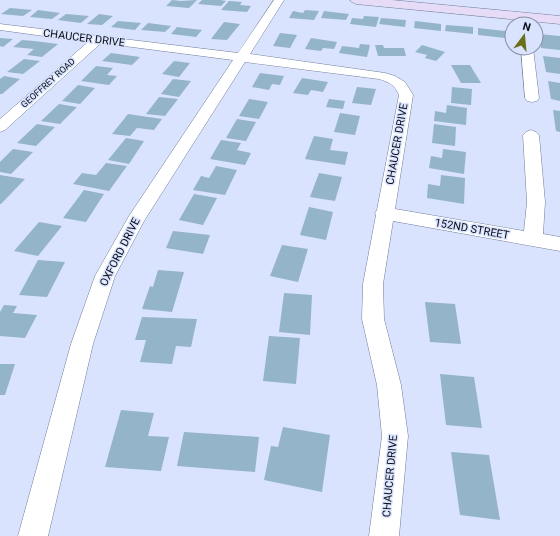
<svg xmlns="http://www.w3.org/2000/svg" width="560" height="536" font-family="Roboto,sans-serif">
	<rect width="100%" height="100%" fill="#d9e3fd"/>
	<!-- building -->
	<g fill="#94b4c9">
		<polygon points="172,0 181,1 197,0 189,8 166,6"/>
		<polygon points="202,0 220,0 226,1 221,6 198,4"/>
		<polygon points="229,1 242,2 240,5 251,6 247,12 221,10"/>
		<polygon points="10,8 32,10 23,16 1,14"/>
		<polygon points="38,10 60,13 52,19 30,17"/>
		<polygon points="305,10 319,11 314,20 289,18 293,11 303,13"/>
		<polygon points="324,11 349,14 346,20 321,18"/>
		<polygon points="66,14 89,16 81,23 58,20"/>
		<polygon points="99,14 113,16 102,25 87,24"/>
		<polygon points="364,16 379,17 376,27 350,24 352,18 363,19"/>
		<polygon points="381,18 406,20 405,27 379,24"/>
		<polygon points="118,21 141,23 135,30 111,27"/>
		<polygon points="415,21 441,24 441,31 414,28"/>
		<polygon points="224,22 240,24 227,40 211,39"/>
		<polygon points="148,23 171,26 165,32 141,30"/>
		<polygon points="446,25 473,27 473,34 445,31"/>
		<polygon points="177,27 202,30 196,37 171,34"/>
		<polygon points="478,28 505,31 505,38 478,35"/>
		<polygon points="280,33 297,35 290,48 273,46"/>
		<polygon points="539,34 560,36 560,50 541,48"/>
		<polygon points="0,38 13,39 3,47 0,46"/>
		<polygon points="311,38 337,42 334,49 323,48 321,51 305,49"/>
		<polygon points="22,40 34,41 58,44 42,57 27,55 34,49 13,47"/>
		<polygon points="360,44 370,45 367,57 339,53 342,46 359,48"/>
		<polygon points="375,45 383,45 384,48 404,48 406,56 378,56"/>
		<polygon points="422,45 445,52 436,61 425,58 427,55 415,52"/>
		<polygon points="111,53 140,57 132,65 102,61"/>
		<polygon points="543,56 560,58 560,74 546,72"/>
		<polygon points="24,59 40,61 23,74 7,72"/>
		<polygon points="174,61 190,63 179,77 162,74"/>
		<polygon points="451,65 470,65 481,83 461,83"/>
		<polygon points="96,66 113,68 107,75 117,76 109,85 81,81"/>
		<polygon points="260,73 284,76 280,85 272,84 269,90 252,87"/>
		<polygon points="4,76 20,79 2,94 0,94 0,79"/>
		<polygon points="302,78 328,82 323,92 311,90 308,95 293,93"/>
		<polygon points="173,79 191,81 179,97 161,94"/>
		<polygon points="548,81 560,83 560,101 551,99"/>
		<polygon points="78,85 95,88 80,104 62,101"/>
		<polygon points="357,87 376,89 371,105 352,103"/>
		<polygon points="452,87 472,89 471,105 451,103"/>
		<polygon points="159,97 178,99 165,116 146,114"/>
		<polygon points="249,99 268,102 259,119 239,116"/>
		<polygon points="329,99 345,101 343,109 326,107"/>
		<polygon points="59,104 77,107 60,124 41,121"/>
		<polygon points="447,105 467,108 466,125 434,121 435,111 446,113"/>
		<polygon points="553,110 560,111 560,132 556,131"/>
		<polygon points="340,113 360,116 355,135 334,132"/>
		<polygon points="128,114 162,119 154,130 137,128 130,136 112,134"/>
		<polygon points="237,119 256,122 246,141 226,138"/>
		<polygon points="37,124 55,127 36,146 17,143"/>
		<polygon points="434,124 456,127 455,146 432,143"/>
		<polygon points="314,136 333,139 330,150 348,152 345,165 305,159"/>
		<polygon points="126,138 144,141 129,164 108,160"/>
		<polygon points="221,140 241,143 237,150 251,153 245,165 210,159"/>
		<polygon points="13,149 33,152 11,174 0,172 0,162"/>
		<polygon points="443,149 466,152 464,174 429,168 431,156 442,158"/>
		<polygon points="106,163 127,166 109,191 73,184 82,173 96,175"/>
		<polygon points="216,166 237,170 225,195 193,190 201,176 209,178"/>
		<polygon points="319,173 342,177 335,201 310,197"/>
		<polygon points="0,175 25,179 1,204 0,204"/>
		<polygon points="441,175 465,178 464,204 427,198 428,184 440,186"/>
		<polygon points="84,190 104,194 86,222 63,218"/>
		<polygon points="194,194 217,198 203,225 179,220"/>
		<polygon points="309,207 333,212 326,240 300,235"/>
		<polygon points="39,222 62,226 38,256 14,251"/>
		<polygon points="173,231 210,235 203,254 166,248"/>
		<polygon points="282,245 308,249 298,282 270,276"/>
		<polygon points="38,260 65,262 47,297 19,295"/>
		<polygon points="158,270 184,272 172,312 142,309 150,286 153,287"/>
		<polygon points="284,293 312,295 310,335 279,332"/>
		<polygon points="425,302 455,304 461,344 430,342"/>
		<polygon points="4,305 17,306 13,313 37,315 25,338 0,336 0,312"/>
		<polygon points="142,317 197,319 191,347 176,346 172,364 140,362 146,340 135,340"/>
		<polygon points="269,336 300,338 296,384 263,381"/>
		<polygon points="0,364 15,364 5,395 0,395"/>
		<polygon points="440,374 474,377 482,428 446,425"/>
		<polygon points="121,410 154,413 148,436 169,437 161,471 105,467"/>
		<polygon points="283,427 330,435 322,492 264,480 271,446 278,447"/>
		<polygon points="184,432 259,437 255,472 177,466"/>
		<polygon points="451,452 489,455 500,520 460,515"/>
	</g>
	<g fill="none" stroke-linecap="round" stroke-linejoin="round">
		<defs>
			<g id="street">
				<path d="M274,0h10l-34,54 135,19 10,3 10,6 8,13 -18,114 129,22 3,-29 -4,-67 3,-3 5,-2 5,2 3,3 6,67 -2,32 17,3v14l-167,-30 -10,63 1,35 17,66 7,51 -9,100h-30l13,-100 -5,-51 -15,-66 1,-35 13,-69 -1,-2 2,-3 22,-115c-4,-10 -10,-13 -20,-16l-134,-17 -101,159 -29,55 -22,68 -45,192h-30l53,-192 24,-68 34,-60 104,-156 -132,-17 -96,87 -5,2v-13l88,-77 -88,-12v-6l238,29z"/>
				<polygon points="524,14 530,17 530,24 518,24 518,17"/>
				<polygon points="521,48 533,48 539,98 537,101 532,102 527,101 525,98"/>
			</g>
			<polygon id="secondary" points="350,0 392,0 560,16 560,24 356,4 352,2"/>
		</defs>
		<!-- street casing -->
		<use href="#street" stroke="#717c99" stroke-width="1"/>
		<!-- secondary casing -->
		<use href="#secondary" stroke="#717c99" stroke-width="1"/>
		<!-- street -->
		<use href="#street" fill="#fff" fill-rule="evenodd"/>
		<!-- secondary -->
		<use href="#secondary" fill="#e6dcf7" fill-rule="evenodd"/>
	</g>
	<g text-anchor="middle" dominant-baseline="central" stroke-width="3" stroke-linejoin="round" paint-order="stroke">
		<!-- far-street labels -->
		<g font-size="9" fill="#0b0e19" stroke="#d9e3fd">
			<text transform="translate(48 83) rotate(-42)">GEOFFREY ROAD</text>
		</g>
		<!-- street labels -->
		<g font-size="11" fill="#0b0e19" stroke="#d9e3fd">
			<text transform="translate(84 38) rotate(7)">CHAUCER DRIVE</text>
			<text transform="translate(397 144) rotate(-80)">CHAUCER DRIVE</text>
			<text transform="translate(472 229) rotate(10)">152ND STREET</text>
			<text transform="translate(120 252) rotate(-63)">OXFORD DRIVE</text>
			<text transform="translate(390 476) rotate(-85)">CHAUCER DRIVE</text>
		</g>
	</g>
	<!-- north arrow -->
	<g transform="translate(524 36) rotate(16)"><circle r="19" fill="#d9e3fd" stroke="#878ea2"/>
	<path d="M0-3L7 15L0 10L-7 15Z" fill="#697018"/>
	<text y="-6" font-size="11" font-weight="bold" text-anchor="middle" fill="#0b0e19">N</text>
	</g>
</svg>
